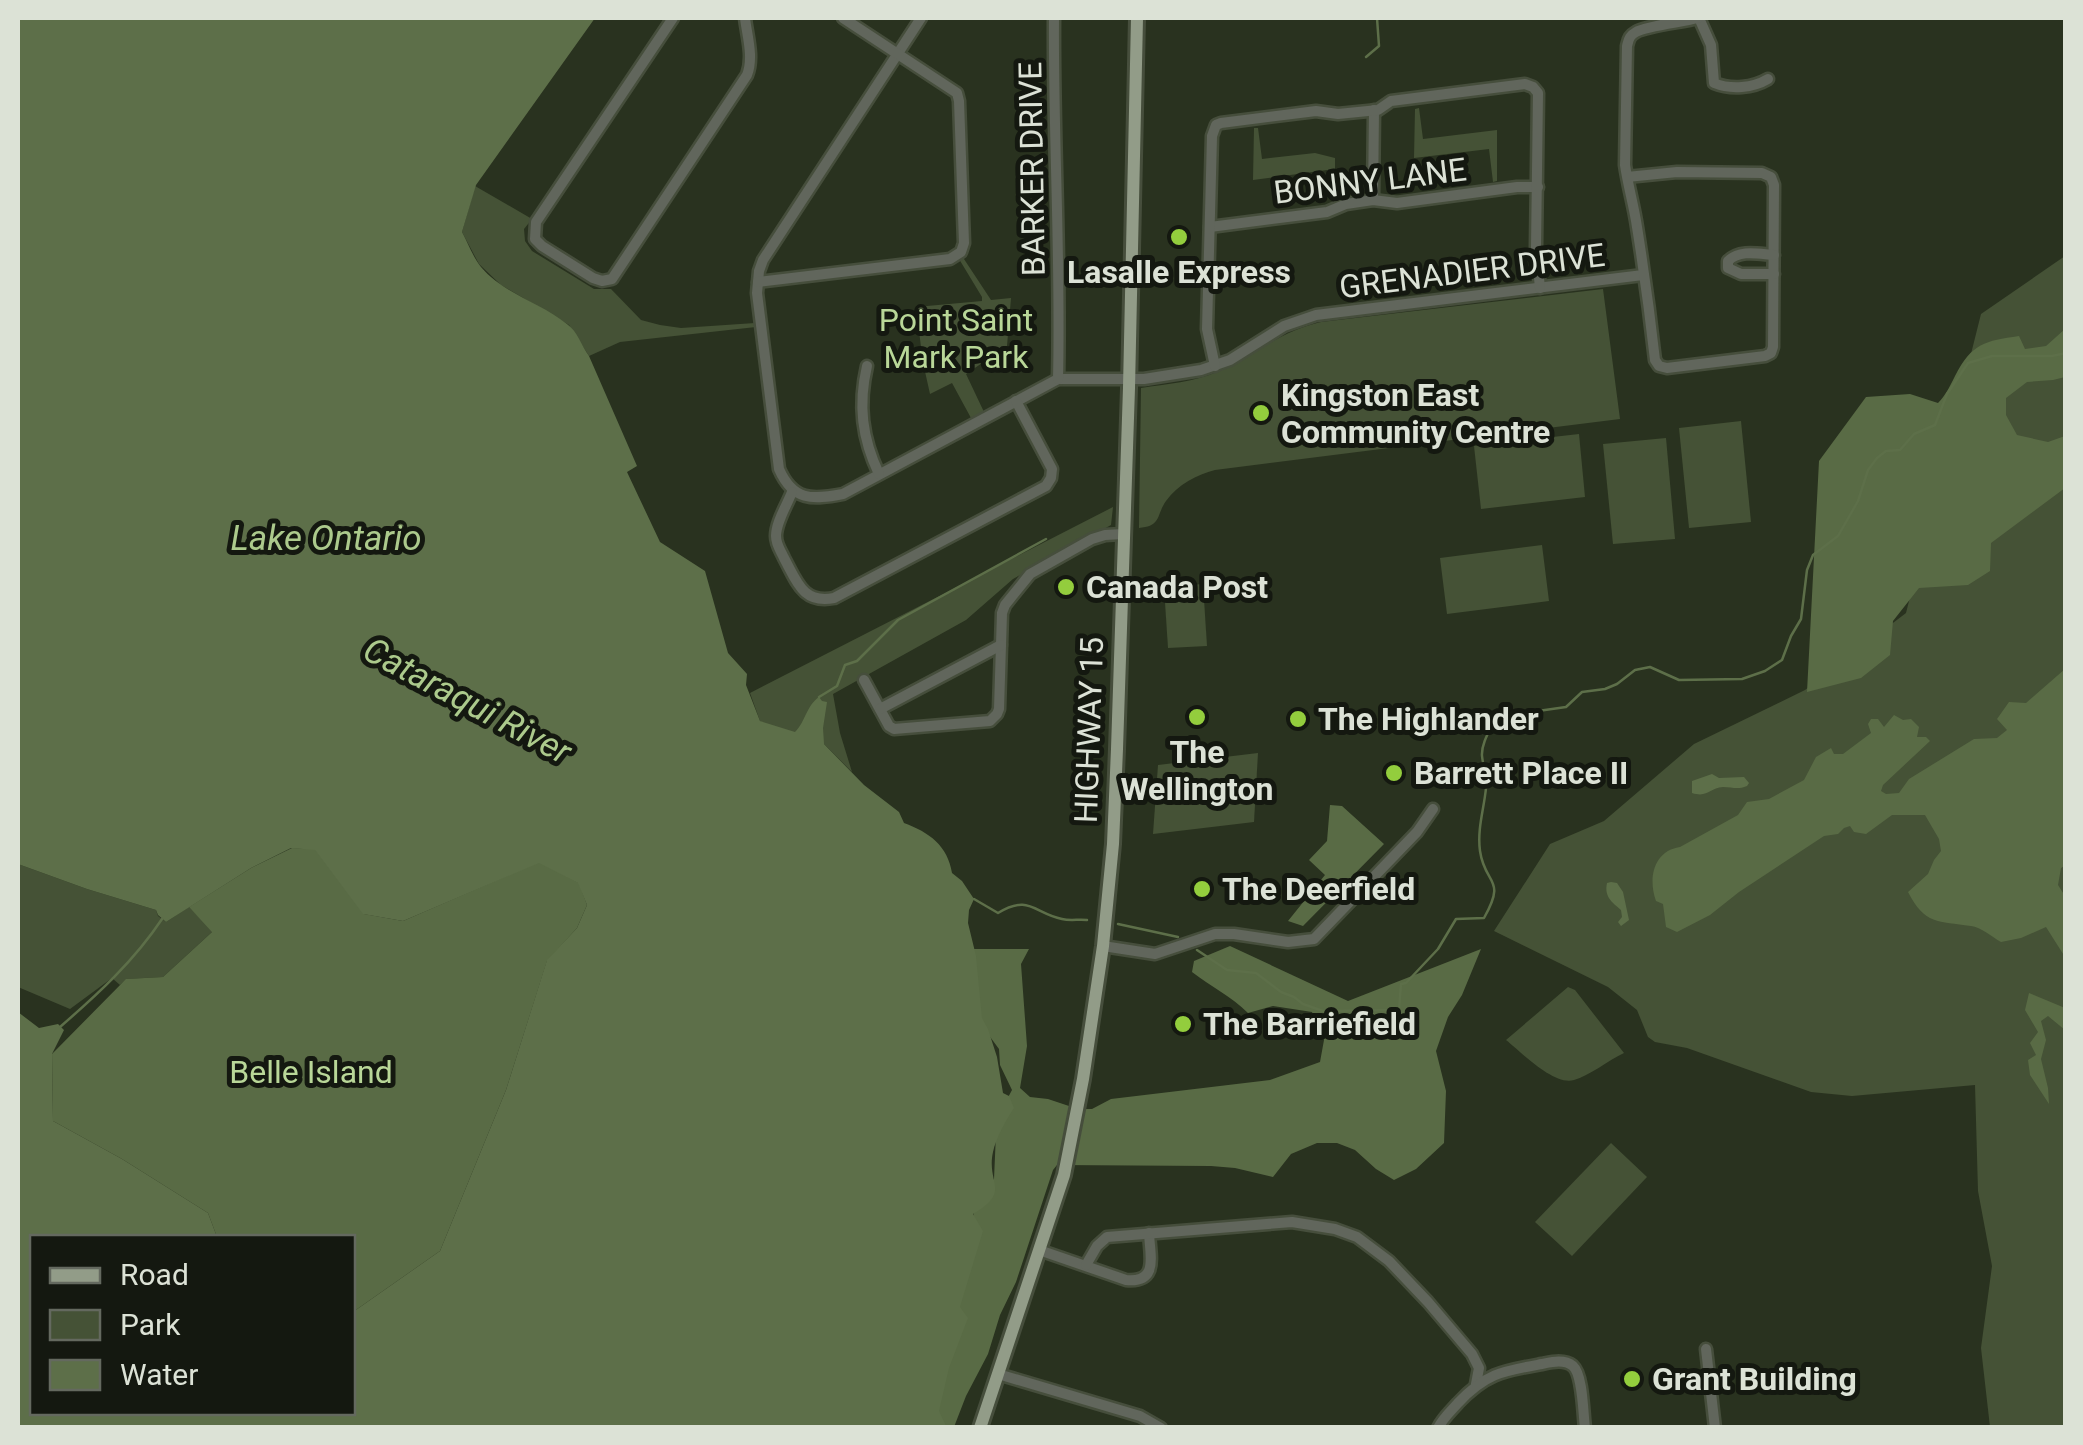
<svg xmlns="http://www.w3.org/2000/svg" width="2083" height="1445" font-family="Roboto,sans-serif">
	<rect width="100%" height="100%" fill="#29321f"/>
	<!-- green -->
	<g fill="#455236">
		<polygon points="1419,108 1423,139 1497,130 1497,181 1493,182 1489,149 1414,158 1415,109"/>
		<polygon points="1254,128 1258,128 1262,159 1315,153 1335,158 1335,195 1343,195 1331,201 1327,170 1253,180"/>
		<polygon points="475,186 532,219 524,229 525,241 532,251 594,289 611,289 641,320 660,325 681,328 755,323 756,327 620,342 589,356 569,325 501,285 479,264 462,232"/>
		<polygon points="962,256 991,300 1011,298 1007,346 966,374 984,412 971,418 952,383 930,394 924,367 883,369 883,365 923,363 916,307 982,301 982,297 959,259"/>
		<polygon points="2065,256 2065,1427 1990,1427 1981,1348 1992,1266 1978,1191 1975,1085 1852,1096 1811,1092 1687,1048 1655,1042 1648,1037 1637,1010 1608,987 1494,931 1550,844 1604,821 1694,744 1805,690 1906,613 1981,314"/>
		<path d="M1603,289l17,130 -405,51c-18,5 -37,14 -49,31 -10,14 -4,25 -27,27l2,-140c25,-4 54,-6 78,-17 35,-16 64,-41 102,-49z"/>
		<polygon points="1741,421 1751,522 1689,528 1679,428"/>
		<polygon points="1579,434 1585,497 1481,509 1474,446"/>
		<polygon points="1666,438 1675,539 1613,544 1603,444"/>
		<polygon points="1113,507 1111,525 1013,579 966,620 833,694 840,733 852,772 824,744 781,744 760,721 750,693"/>
		<polygon points="1542,545 1549,601 1447,614 1440,558"/>
		<polygon points="1203,584 1207,646 1168,648 1164,587"/>
		<polygon points="1258,753 1254,822 1153,834 1158,765"/>
		<polygon points="18,864 87,889 156,910 158,916 166,922 189,907 213,931 163,977 127,979 120,985 112,978 70,1009 18,987"/>
		<path d="M1568,987l7,3 49,63c-15,7 -35,23 -50,27 -20,6 -53,-28 -68,-40z"/>
		<polygon points="1611,1143 1647,1177 1572,1256 1535,1222"/>
	</g>
	<!-- forest -->
	<g fill="#596b45">
		<path d="M2065,329v48l-12,3 -26,2 -21,16v17l11,20 31,7 17,-6v52l-74,55 -1,28 -22,14 -49,3 -26,33 -3,34 -29,23 -54,14 12,-231 47,-64 44,-3 28,9c8,-8 12,-17 17,-27 17,-33 30,-35 64,-40l6,13 21,-3z"/>
		<path d="M2065,669l1,196 -5,3 -3,17 7,11v61l-19,-30 -25,11 -20,4c-9,-5 -20,-15 -30,-16 -33,-5 -46,-1 -63,-34l20,-18 6,-14 7,-9 -2,-12 -14,-24h-33l-26,19 -12,-2 -4,-6 -6,2 -6,6 -14,2 -85,56 -29,23 -33,17 -11,-5 -3,-23 -7,-3c-8,-22 -3,-50 24,-54l58,-32 9,-13 22,-3 35,-19 12,-23 15,-9 3,6h9l28,-21 -3,-9 3,-5h7l6,8 10,-12 9,5 8,-1 8,8 -2,10h9l4,4 -47,44 -2,6 5,3 13,-1 10,-14 65,-40 23,-1 10,-8 -10,-11 12,-17 17,1z"/>
		<polygon points="1330,805 1342,806 1384,844 1303,926 1288,921 1325,875 1309,860 1327,841"/>
		<polygon points="292,848 315,849 364,914 403,921 539,862 579,883 587,905 577,928 547,961 506,1090 440,1251 353,1312 352,1238 217,1237 208,1213 122,1159 53,1121 52,1054 126,979 163,977 212,932 189,907 251,868"/>
		<path d="M1230,946l118,55 133,-52 -19,46 -14,22 -12,34 10,40 -2,52 -28,26 -22,11 -18,-11 -21,-19 -18,-7h-20l-26,11 -18,23 -38,-9 -24,-2 -154,-1 -4,5 -37,112 -16,33 -12,39 -22,42 -12,31 -33,1 49,-189 5,-35 19,-25 2,-46 9,-30 7,-13 -12,-25 -1,-16 -14,-19 -15,-31 3,-50h56l-8,15 6,82 -7,42 10,9 18,2 30,10h14l19,-10 159,-19 50,-18 4,-22 -12,-28 -39,-6 -25,7c-17,-17 -37,-26 -56,-41l2,-11z"/>
		<polygon points="2029,993 2065,1008 2065,1030 2048,1016 2041,1021 2046,1040 2041,1059 2048,1088 2049,1104 2030,1075 2028,1060 2036,1055 2030,1043 2038,1032 2025,1010"/>
	</g>
	<!-- water -->
	<g fill="#5d6f49">
		<path d="M18,18h577l-119,167 -14,47c6,11 11,25 19,35 23,27 59,35 86,57 11,8 14,21 22,32l48,110 -10,6 33,70 45,29 23,82 19,21 -1,11 14,36 35,11c11,-11 11,-26 24,-35l3,4 5,1 -4,26 1,16 40,41 35,27 5,11c25,9 44,23 48,50l10,8 12,18 -5,11 -1,13 8,33 6,62 6,11 9,28 6,36 6,3 5,12c-8,12 -18,30 -21,44 -7,32 19,39 -20,62l10,17 -23,76 8,11 -19,50 -10,43 7,15 -5,2 -923,-1v-415l21,16 19,-4 6,6 -12,24 1,67 69,38 86,54 9,24 -185,1v174h320l1,-100 87,-61 66,-161 41,-130 30,-32 10,-23 -9,-22 -39,-20 -136,58 -40,-7 -48,-64 -24,-2 -40,20 -85,54 -8,-7 -2,-5 -69,-21 -69,-25z"/>
		<path d="M1712,774l7,4 25,-1 5,6 -2,3c-10,4 -14,1 -24,1 -14,1 -15,11 -31,6v-12z"/>
		<path d="M1611,882l6,1 6,9 6,28 -8,6 -3,-4 4,-5 -1,-7c-9,-8 -17,-13 -14,-27z"/>
	</g>
	<g fill="none" stroke-linecap="round" stroke-linejoin="round">
		<!-- stream -->
		<g stroke="#5d6f49" stroke-width="2.5">
			<polyline points="1366,57 1379,46 1377,18"/>
			<polyline points="819,697 837,686 845,665 857,661 898,620 1046,539"/>
			<path d="M974,899l24,14c31,-19 36,0 64,6 8,2 17,0 25,1"/>
			<polyline points="1118,924 1178,937"/>
			<path d="M1197,950l30,20 29,3 25,19 13,5 9,7 20,7 76,-1 2,-26 5,-1 32,-34 18,-30 28,-1c23,-41 1,-32 -4,-67 -3,-22 4,-42 6,-63 2,-11 -3,-21 -4,-32 -1,-12 8,-26 13,-37l36,-1 7,-7 28,-4 16,-15 23,-3 12,-5 18,-14 15,-3 29,13 63,-1 23,-8 17,-11 9,-24 10,-17 6,-49 6,-15 25,-19 20,-35 10,-31 9,-12 9,-7 14,-1 14,-16 21,-9 12,-31 21,-31 24,-7h60l14,-3"/>
			<path d="M60,1027c38,-33 74,-66 102,-108"/>
		</g>
		<defs>
			<g id="minor">
				<path d="M673,18l-137,204 -1,17 7,7 51,32 9,3 10,-2 135,-204c7,-18 0,-39 -2,-57"/>
				<path d="M921,18l-158,242 -4,11 -2,22 22,176c14,32 33,31 64,25l215,-115h86l57,-9 29,-10 54,-34 32,-11 327,-40"/>
				<path d="M1054,18c-1,120 7,240 4,361"/>
				<path d="M1699,18l12,27 3,38c17,7 39,5 54,-4"/>
				<path d="M1627,177l50,-5 85,1 9,4 3,8 -1,162 -2,6 -6,3 -98,12 -8,-2 -4,-6c-5,-45 -11,-89 -18,-133 -3,-21 -9,-41 -12,-62l2,-119c2,-7 2,-10 9,-14 10,-6 47,-10 62,-14"/>
				<polyline points="1373,200 1374,110"/>
				<polyline points="1210,227 1327,212 1346,204 1373,200 1397,203 1517,187 1538,187"/>
				<path d="M1774,255c-15,-1 -34,-6 -46,6v7l13,6h33"/>
				<polyline points="758,282 950,259 961,252 964,243 959,101 957,93 843,18"/>
				<path d="M867,366c-9,39 -5,72 12,108"/>
				<polyline points="1215,366 1207,329 1212,136 1216,125 1221,123 1316,111 1338,114 1378,110 1391,101 1525,84 1533,87 1538,93 1536,247 1540,288"/>
				<path d="M792,492c-5,13 -16,30 -16,44 0,9 5,15 8,22 13,24 19,46 50,40l212,-112 5,-8 1,-9 -36,-68"/>
				<polyline points="864,680 889,726 894,729 990,721 997,714 999,709 1002,613 1005,605 1030,574 1092,539 1105,535 1123,534"/>
				<polyline points="880,709 1001,645"/>
				<polyline points="1103,946 1155,954 1215,934 1234,934 1288,942 1314,939 1417,832 1433,809"/>
				<path d="M1039,1250l87,30c33,3 24,-24 23,-47"/>
				<polyline points="1086,1265 1097,1246 1107,1237 1292,1222 1335,1229 1357,1237 1389,1261 1428,1302 1472,1354 1479,1368 1476,1384"/>
				<polyline points="1706,1349 1715,1428"/>
				<polyline points="998,1374 1140,1416 1161,1428"/>
				<path d="M1438,1428c5,-10 13,-17 20,-25 28,-30 45,-32 84,-39 10,-2 22,-5 31,2 10,9 10,47 12,62"/>
			</g>
			<polyline id="major" points="980,1428 1064,1175 1083,1079 1103,946 1113,844 1117,749 1129,388 1137,18"/>
		</defs>
		<!-- minor casing -->
		<use href="#minor" stroke="#464e3c" stroke-width="15"/>
		<!-- major casing -->
		<use href="#major" stroke="#464e3c" stroke-width="18"/>
		<!-- minor -->
		<use href="#minor" stroke="#61665c" stroke-width="10"/>
		<!-- major -->
		<use href="#major" stroke="#929c88" stroke-width="12"/>
	</g>
	<!-- markers -->
	<g fill="#93cd3d" stroke="#141810" stroke-width="4">
		<circle cx="1179" cy="237" r="10"/>
		<circle cx="1261" cy="413" r="10"/>
		<circle cx="1066" cy="587" r="10"/>
		<circle cx="1197" cy="717" r="10"/>
		<circle cx="1298" cy="719" r="10"/>
		<circle cx="1394" cy="773" r="10"/>
		<circle cx="1202" cy="889" r="10"/>
		<circle cx="1183" cy="1024" r="10"/>
		<circle cx="1632" cy="1379" r="10"/>
	</g>
	<g text-anchor="middle" dominant-baseline="central" stroke-width="10" stroke-linejoin="round" paint-order="stroke">
		<!-- street labels -->
		<g font-size="32" fill="#dce2d6" stroke="#141810">
			<text transform="translate(1032 169) rotate(-91)">BARKER DRIVE</text>
			<text transform="translate(1370 181) rotate(-7)">BONNY LANE</text>
			<text transform="translate(1472 271) rotate(-7)">GRENADIER DRIVE</text>
			<text transform="translate(1089 730) rotate(-88)">HIGHWAY 15</text>
		</g>
		<!-- poi labels -->
		<g font-size="32" font-weight="bold" fill="#dce2d6" stroke="#141810" text-anchor="start">
			<text x="1179" y="272" text-anchor="middle">Lasalle Express</text>
			<text x="1281" y="395">Kingston East<tspan x="1281" dy="37">Community Centre</tspan></text>
			<text x="1086" y="587">Canada Post</text>
			<text x="1318" y="719">The Highlander</text>
			<text x="1197" y="752" text-anchor="middle">The<tspan x="1197" dy="37">Wellington</tspan></text>
			<text x="1414" y="773">Barrett Place II</text>
			<text x="1222" y="889">The Deerfield</text>
			<text x="1203" y="1024">The Barriefield</text>
			<text x="1652" y="1379">Grant Building</text>
		</g>
		<!-- park labels -->
		<g font-size="32" fill="#b9d798" stroke="#141810">
			<text x="956" y="320">Point Saint<tspan x="956" dy="37">Mark Park</tspan></text>
			<text x="311" y="1072">Belle Island</text>
		</g>
		<!-- water labels -->
		<g font-size="35" font-style="italic" fill="#acca8c" stroke="#141810">
			<text x="326" y="538">Lake Ontario</text>
			<text transform="translate(467 701) rotate(28)">Cataraqui River</text>
		</g>
	</g>
	<!-- border -->
	<rect width="2083" height="1445" fill="none" stroke="#dce2d6" stroke-width="40"/>
	<!-- legend -->
	<rect x="30" y="1235" width="325" height="180" fill="#141810" stroke="#64695f" stroke-width="2.5"/>
	<rect x="50" y="1268" width="50" height="15" fill="#929c88" stroke="#64695f" stroke-width="2.5"/>
	<text x="120" y="1285" font-size="30" fill="#dce2d6">Road</text>
	<rect x="50" y="1310" width="50" height="30" fill="#455236" stroke="#64695f" stroke-width="2.5"/>
	<text x="120" y="1335" font-size="30" fill="#dce2d6">Park</text>
	<rect x="50" y="1360" width="50" height="30" fill="#5d6f49" stroke="#64695f" stroke-width="2.5"/>
	<text x="120" y="1385" font-size="30" fill="#dce2d6">Water</text>
</svg>
